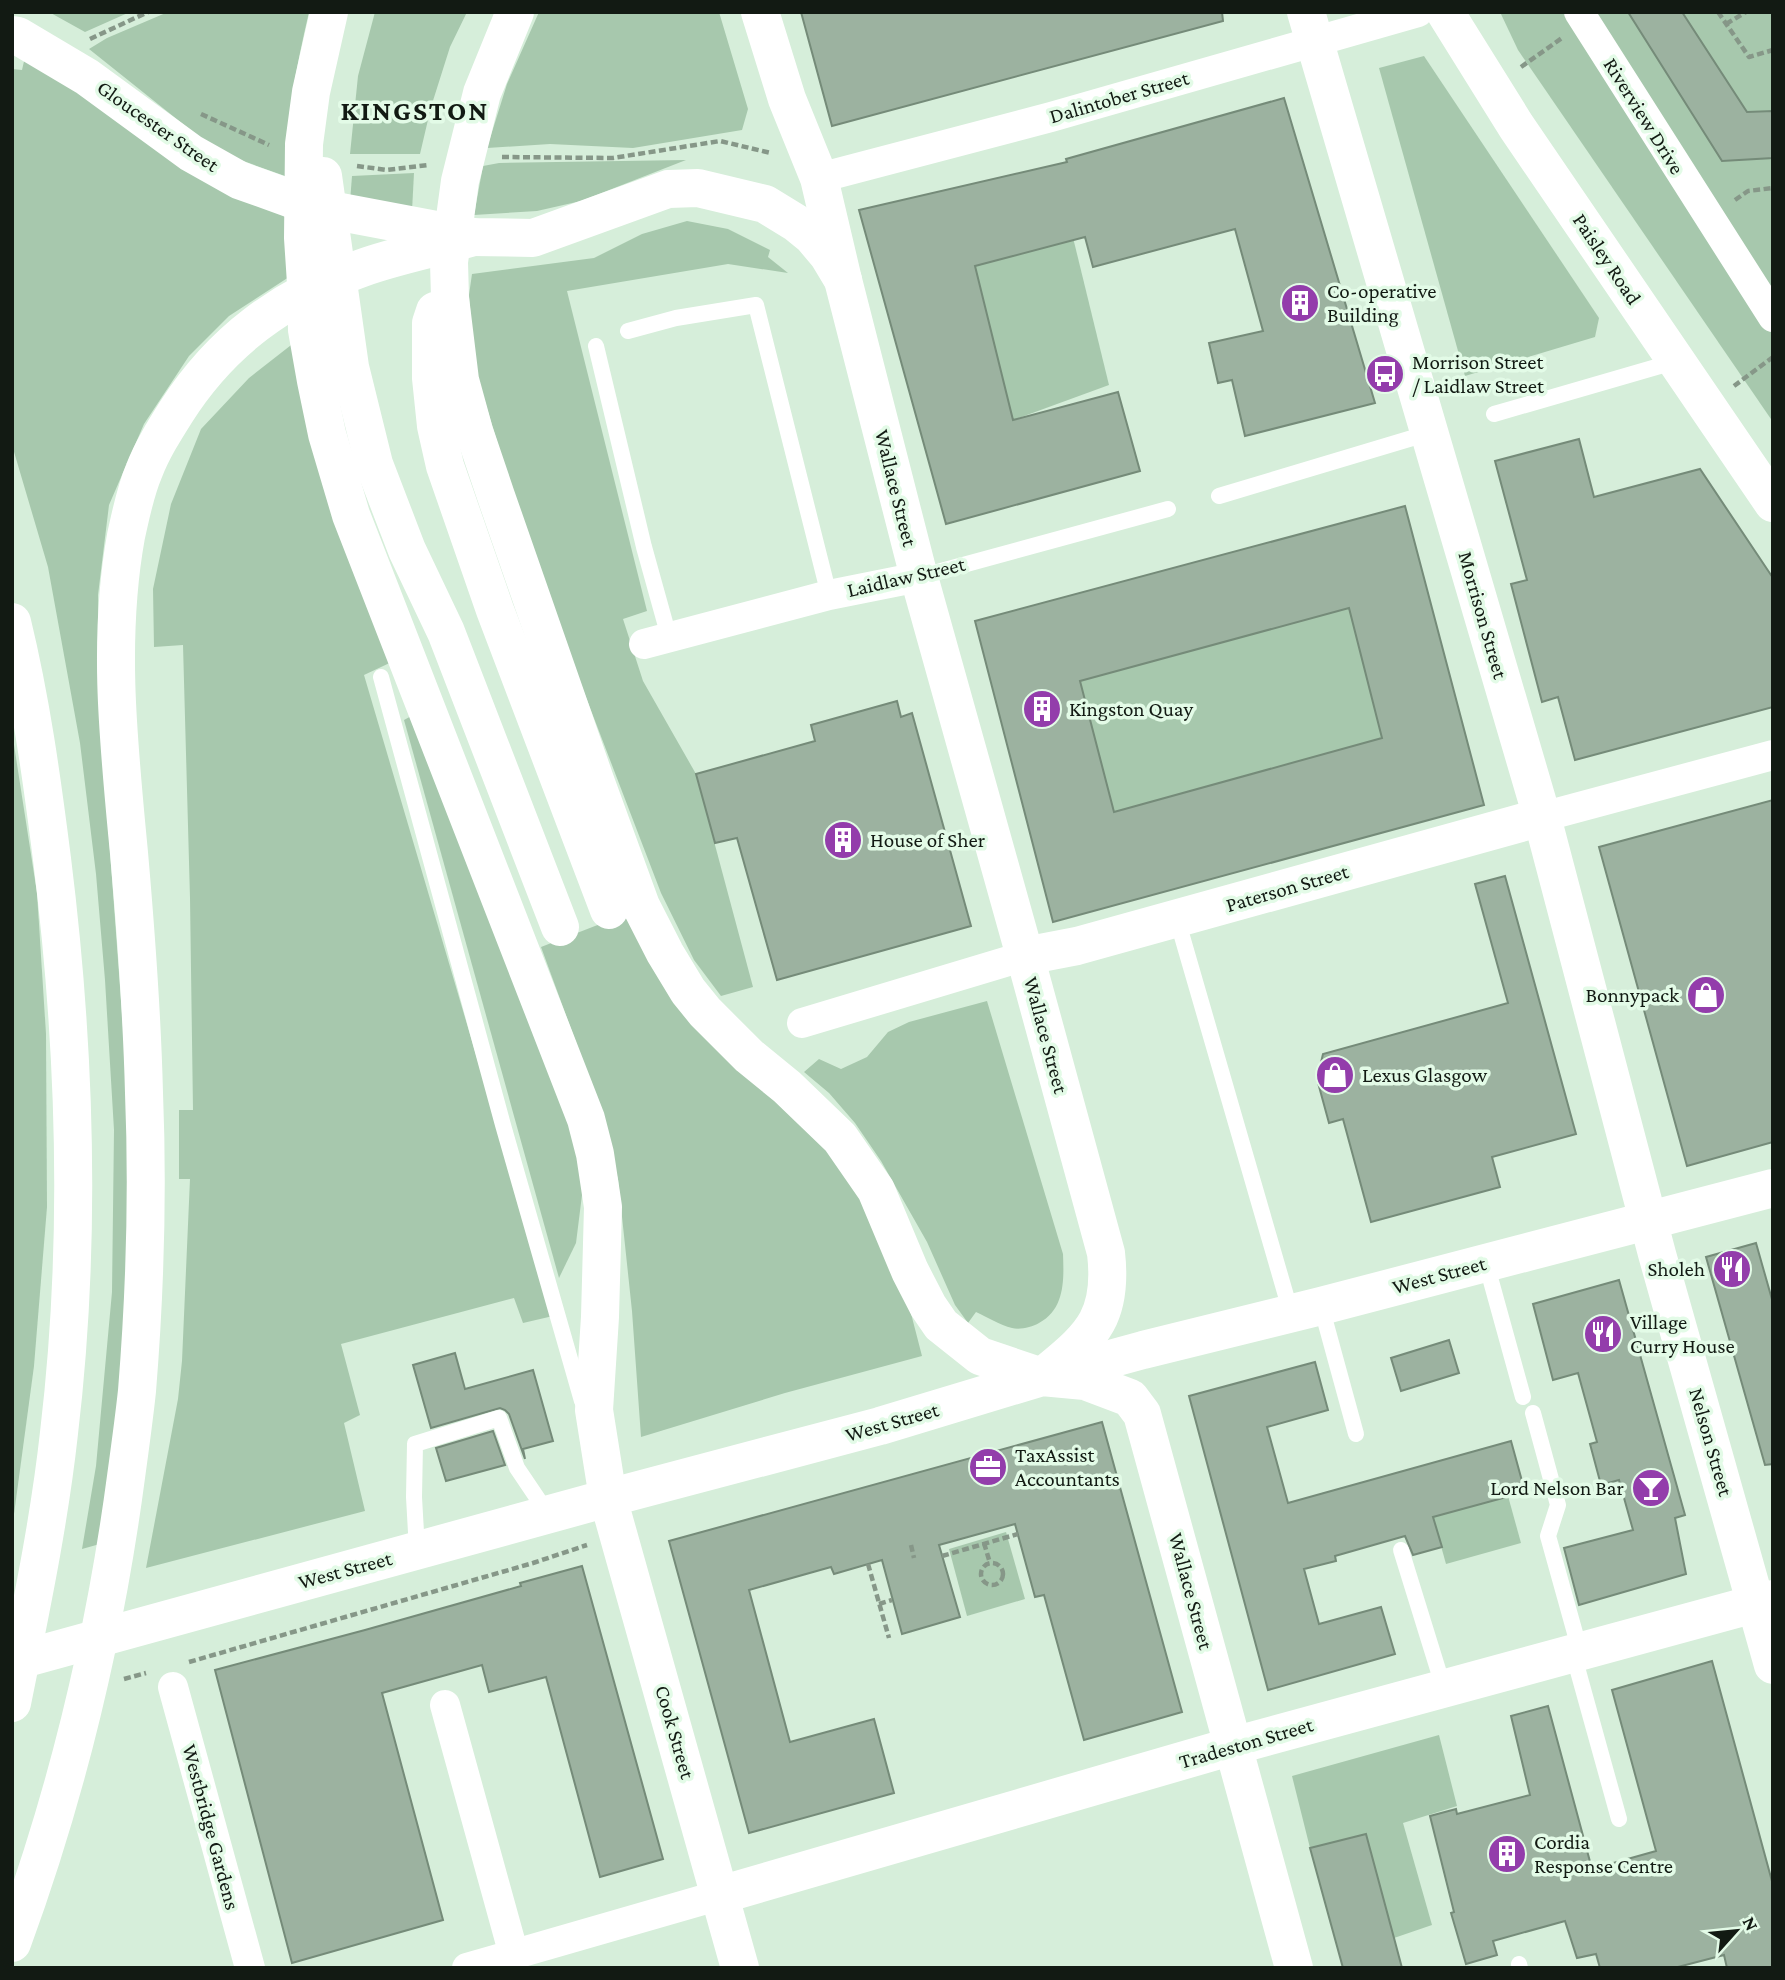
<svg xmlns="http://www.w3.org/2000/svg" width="1785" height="1980" font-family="'Crimson Pro',serif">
	<rect width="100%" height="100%" fill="#d6eeda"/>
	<!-- green -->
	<g fill="#a7c8ad">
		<polygon points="49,12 130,12 85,32"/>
		<path d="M168,12h141c-13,56 -23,107 -24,164l-67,-24 -129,-103 18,-11z"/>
		<polygon points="375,12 467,12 450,47 431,107 420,154 350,154 358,76"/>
		<polygon points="539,12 719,12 748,109 742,130 633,148 550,144 487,148 507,84"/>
		<polygon points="1500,12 1773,12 1773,422 1518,50"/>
		<polygon points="1424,56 1599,318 1595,337 1465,376 1379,68"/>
		<polygon points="25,57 287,208 289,277 229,316 189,356 144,424 109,505 98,595 99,702 129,1109 132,1257 107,1542 82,1549 96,1466 112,1292 114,1130 105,980 96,874 80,743 48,567 12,445 12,69 22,70"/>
		<polygon points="686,160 581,201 537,211 474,215 483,166 499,163"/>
		<polygon points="414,173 412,211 350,202 352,176"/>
		<polygon points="1067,213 1109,385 1013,420 975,266"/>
		<polygon points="687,221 728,229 770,250 768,257 788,273 728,264 567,291 647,611 623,619 643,681 696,774 753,987 721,996 694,960 661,893 533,559 475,369 469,295 472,274 594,258 642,234"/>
		<polygon points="295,342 396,660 364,675 553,1316 523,1323 514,1298 341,1344 360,1415 344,1423 365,1511 146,1568 178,1399 182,1361 190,1179 179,1179 179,1110 193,1110 190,898 183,645 154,647 153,589 171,504 201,429 249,378"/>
		<polygon points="1349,608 1382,738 1114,812 1080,681"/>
		<polygon points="415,714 572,1125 584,1179 576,1243 559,1278 404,720"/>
		<polygon points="12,732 37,893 46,1034 47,1207 34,1366 12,1529"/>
		<polygon points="631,912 848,1170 907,1298 922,1356 785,1393 641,1437 632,1311 618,1179 581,1056 541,947"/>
		<path d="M987,1001l76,253c1,26 2,55 -24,69 -7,4 -19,7 -27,5 -12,-3 -25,-11 -36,-16l-8,11 -13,-18 -28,-63 -46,-81 -26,-38 -26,-30 -25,-21 15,-13 22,10 26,-12 21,-25 21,-10z"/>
		<polygon points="1508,1496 1521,1543 1446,1564 1433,1517"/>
		<polygon points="1006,1532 1025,1599 967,1616 949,1549"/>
		<polygon points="1439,1735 1457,1806 1403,1823 1432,1925 1394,1938 1366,1834 1310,1848 1292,1776"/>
	</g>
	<!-- building -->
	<g fill="#9cb2a0" stroke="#758b79" stroke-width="2" fill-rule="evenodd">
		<polygon points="801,12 1222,12 1223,21 832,126"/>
		<polygon points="1628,12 1682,12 1747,112 1773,111 1773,158 1722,161"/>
		<polygon points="1284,98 1375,403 1245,436 1232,380 1218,383 1209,343 1263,331 1235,229 1093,267 1085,237 975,266 1013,420 1118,392 1140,471 946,524 859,210 1067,162 1066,159"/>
		<polygon points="1579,439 1594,497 1700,469 1773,578 1773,707 1575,760 1558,697 1542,702 1511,584 1527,580 1495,461"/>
		<path d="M1405,506l79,299 -431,117 -78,-301zM1349,608l33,130 -268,74 -34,-131z"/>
		<polygon points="897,701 901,717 912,713 971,926 777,980 737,838 715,843 696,774 815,741 811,725"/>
		<polygon points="1773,800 1773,1142 1687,1166 1599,847"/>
		<polygon points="1505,876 1576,1134 1492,1157 1500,1187 1371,1222 1343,1119 1329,1123 1317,1079 1323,1054 1508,1003 1475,884"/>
		<polygon points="1756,1243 1773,1303 1773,1464 1765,1465 1706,1257"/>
		<polygon points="1619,1280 1685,1515 1675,1518 1686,1574 1579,1605 1564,1548 1633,1530 1619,1480 1601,1485 1590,1444 1597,1442 1578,1373 1553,1380 1533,1304"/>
		<polygon points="1449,1340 1459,1373 1401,1391 1391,1358"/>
		<polygon points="455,1353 465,1389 533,1370 553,1441 523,1449 525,1459 509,1414 505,1410 500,1408 431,1428 413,1365"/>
		<polygon points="1315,1362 1328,1410 1267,1427 1288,1503 1511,1441 1525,1492 1433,1517 1442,1547 1413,1555 1405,1536 1335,1556 1336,1561 1304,1569 1319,1624 1381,1607 1395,1654 1268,1690 1189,1396"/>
		<polygon points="1102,1422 1182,1712 1084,1740 1044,1595 1035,1597 1015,1524 939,1545 960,1617 902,1634 882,1560 834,1574 831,1567 749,1590 790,1742 874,1719 894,1793 749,1833 669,1541"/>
		<polygon points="493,1431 505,1465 446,1481 436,1448"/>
		<polygon points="582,1566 663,1859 600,1877 546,1677 489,1692 482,1665 382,1693 443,1920 292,1963 215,1670 365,1630 521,1586 520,1583"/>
		<polygon points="1712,1661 1773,1885 1773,1968 1727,1968 1724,1955 1674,1968 1600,1968 1596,1954 1577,1958 1565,1921 1493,1941 1497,1955 1466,1964 1451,1913 1454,1912 1430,1816 1456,1809 1457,1814 1530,1795 1511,1716 1548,1706 1592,1869 1656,1851 1612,1690"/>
		<polygon points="1366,1834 1394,1938 1402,1968 1343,1968 1310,1848"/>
	</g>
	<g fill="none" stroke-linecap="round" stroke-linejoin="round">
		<!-- path -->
		<g stroke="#869788" stroke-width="4.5" stroke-dasharray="7 3.5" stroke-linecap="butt">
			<polyline points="1718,12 1749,57 1773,50"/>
			<polyline points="1726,24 1746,12"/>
			<polyline points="90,39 148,12"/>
			<polyline points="1521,67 1562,38"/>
			<polyline points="201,114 269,145"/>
			<polyline points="502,157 613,158 720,141 771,153"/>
			<polyline points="357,166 387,170 428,165"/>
			<polyline points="1735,200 1748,191 1773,188"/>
			<polyline points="1734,386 1773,357"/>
			<polyline points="984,1543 990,1563"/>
			<polyline points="911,1545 914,1558"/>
			<polyline points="942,1556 1018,1534"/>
			<circle cx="992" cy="1574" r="11"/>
			<polyline points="868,1564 889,1638"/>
			<polyline points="879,1604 892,1600"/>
			<polyline points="189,1662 533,1563 587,1545"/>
			<polyline points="124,1679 146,1673"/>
		</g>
		<!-- lane -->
		<g stroke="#fff" stroke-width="16">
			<polyline points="628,331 676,318 756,305 829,595"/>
			<polyline points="596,346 644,547 669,637"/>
			<polyline points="1494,414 1677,361"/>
			<polyline points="1219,496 1429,433"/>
			<polyline points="919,577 1168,509"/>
			<polyline points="381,677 503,1125 582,1401"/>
			<polyline points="1177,919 1291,1313"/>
			<polyline points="1486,1263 1523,1397"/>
			<polyline points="1321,1306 1356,1434"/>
			<polyline points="1533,1413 1558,1505 1548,1536 1580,1651"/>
			<polyline points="417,1550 414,1497 415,1444 499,1418 517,1468 548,1514"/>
			<polyline points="1401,1550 1444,1689"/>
			<polyline points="1573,1653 1619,1819"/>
			<polyline points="1519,1964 1520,1968"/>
		</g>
		<!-- street -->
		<g stroke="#fff" stroke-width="30">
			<polyline points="1579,12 1773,317"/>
			<polyline points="819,178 1051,117 1418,12"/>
			<polyline points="644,644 829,595 919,577"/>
			<polyline points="1542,817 1773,755"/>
			<polyline points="802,1023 1025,956"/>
			<polyline points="173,1687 250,1968"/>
			<polyline points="445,1705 514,1955"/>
			<polyline points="467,1968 720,1895"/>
		</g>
		<!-- secondary -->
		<g stroke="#fff" stroke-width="38">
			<polyline points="760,12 787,99 819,178 843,280"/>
			<path d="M1025,956l81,297c7,61 -12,82 -57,118"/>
			<polyline points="1044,1377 1143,1350 1321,1306 1773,1188"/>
			<polyline points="12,1662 608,1498"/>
		</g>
		<!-- primary -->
		<g stroke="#fff" stroke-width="38">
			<polyline points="1306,12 1542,817 1657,1254 1773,1665"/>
			<polyline points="1445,12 1516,126 1773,503"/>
			<polyline points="12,35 18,36 87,77 191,153 239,180 314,207 473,237 533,238 668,189 698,188 765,204 796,223 812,236 828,255 843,280 919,577 1025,956 1077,946 1542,817"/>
			<polyline points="720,1895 1233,1746 1773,1599"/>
			<polyline points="740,1968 608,1498 880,1426 1042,1377 1085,1381 1130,1398 1142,1414 1294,1968"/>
		</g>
		<!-- highway -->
		<g stroke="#fff" stroke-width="38">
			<polyline points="329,12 311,92 304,144 303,238 306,283 307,330 316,381 327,434 351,515 586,1119 595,1154 603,1207 600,1317 594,1410 608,1498"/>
			<polyline points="515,12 482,93 460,181 449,262 450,298 460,380 474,431 496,496 595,780 641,906 665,953 688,991 705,1012 749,1056 787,1087 840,1138 876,1190 910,1271 928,1306 941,1325 980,1356 1042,1377"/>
			<polyline points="323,176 350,367 374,464 407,550 446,632 560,927"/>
			<polyline points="435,311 431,323 431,378 436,426 445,466 495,610 609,910"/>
			<path d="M12,622c19,78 30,158 40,237 24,192 30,381 7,574 -10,91 -29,180 -47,270"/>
			<path d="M12,1943c55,-150 93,-308 114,-466 4,-29 8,-58 11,-86 8,-99 11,-199 7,-298 -2,-81 -8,-160 -15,-240 -10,-106 -22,-212 -3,-317 5,-22 9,-44 18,-65 8,-21 20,-40 32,-59 45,-71 107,-116 186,-144 36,-13 75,-20 111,-31"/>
		</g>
	</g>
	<!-- icons -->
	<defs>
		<symbol id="building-disc" viewBox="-11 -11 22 22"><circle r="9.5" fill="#933dab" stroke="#e3fbe7"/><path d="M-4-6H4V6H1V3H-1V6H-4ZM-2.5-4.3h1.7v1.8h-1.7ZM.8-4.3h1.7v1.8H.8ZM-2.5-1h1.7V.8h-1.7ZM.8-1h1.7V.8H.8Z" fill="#fff"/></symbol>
		<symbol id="bus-disc" viewBox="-11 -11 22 22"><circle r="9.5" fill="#933dab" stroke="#e3fbe7"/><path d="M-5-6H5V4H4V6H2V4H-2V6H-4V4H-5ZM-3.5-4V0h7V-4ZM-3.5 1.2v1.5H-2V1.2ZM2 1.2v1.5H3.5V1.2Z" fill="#fff"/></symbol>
		<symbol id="shop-disc" viewBox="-11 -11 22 22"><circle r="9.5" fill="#933dab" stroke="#e3fbe7"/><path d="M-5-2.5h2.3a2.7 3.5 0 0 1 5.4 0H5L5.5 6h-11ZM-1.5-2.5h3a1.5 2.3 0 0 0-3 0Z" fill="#fff"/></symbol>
		<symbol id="restaurant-disc" viewBox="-11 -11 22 22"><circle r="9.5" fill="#933dab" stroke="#e3fbe7"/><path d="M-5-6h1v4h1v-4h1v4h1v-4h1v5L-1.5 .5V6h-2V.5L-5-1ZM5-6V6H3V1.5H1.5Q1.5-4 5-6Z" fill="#fff"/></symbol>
		<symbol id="office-disc" viewBox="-11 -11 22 22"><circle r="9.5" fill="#933dab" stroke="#e3fbe7"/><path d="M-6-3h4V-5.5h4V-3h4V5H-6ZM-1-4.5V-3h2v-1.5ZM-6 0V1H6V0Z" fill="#fff"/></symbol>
		<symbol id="bar-disc" viewBox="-11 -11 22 22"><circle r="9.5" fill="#933dab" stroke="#e3fbe7"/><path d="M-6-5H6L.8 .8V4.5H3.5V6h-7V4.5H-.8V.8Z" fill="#fff"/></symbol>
	</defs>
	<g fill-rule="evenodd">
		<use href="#building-disc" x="1278" y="281" width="44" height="44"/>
		<use href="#bus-disc" x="1363" y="352" width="44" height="44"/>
		<use href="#building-disc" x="1020" y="687" width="44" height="44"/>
		<use href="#building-disc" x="821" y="818" width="44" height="44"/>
		<use href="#shop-disc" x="1684" y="973" width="44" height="44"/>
		<use href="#shop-disc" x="1313" y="1053" width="44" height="44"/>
		<use href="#restaurant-disc" x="1710" y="1247" width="44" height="44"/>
		<use href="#restaurant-disc" x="1581" y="1312" width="44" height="44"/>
		<use href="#office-disc" x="966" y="1445" width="44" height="44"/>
		<use href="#bar-disc" x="1629" y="1466" width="44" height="44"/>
		<use href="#building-disc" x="1485" y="1832" width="44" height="44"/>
	</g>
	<g text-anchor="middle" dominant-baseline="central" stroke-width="7" stroke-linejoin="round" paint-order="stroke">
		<!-- street labels -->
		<g font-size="21" fill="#121a13" stroke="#e3fbe7">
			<text transform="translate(1119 97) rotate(-16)">Dalintober Street</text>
			<text transform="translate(1644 116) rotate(58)">Riverview Drive</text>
			<text transform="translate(158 126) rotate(35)">Gloucester Street</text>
			<text transform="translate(1607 259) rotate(56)">Paisley Road</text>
			<text transform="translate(896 488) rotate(76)">Wallace Street</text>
			<text transform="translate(906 577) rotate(-13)">Laidlaw Street</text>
			<text transform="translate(1483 615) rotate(74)">Morrison Street</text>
			<text transform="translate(1287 888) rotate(-16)">Paterson Street</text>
			<text transform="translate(1046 1035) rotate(75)">Wallace Street</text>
			<text transform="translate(1439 1275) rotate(-15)">West Street</text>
			<text transform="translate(892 1422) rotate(-16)">West Street</text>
			<text transform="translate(1711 1442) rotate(74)">Nelson Street</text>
			<text transform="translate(345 1570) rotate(-15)">West Street</text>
			<text transform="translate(1191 1591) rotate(75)">Wallace Street</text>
			<text transform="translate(675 1732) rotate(74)">Cook Street</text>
			<text transform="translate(1246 1743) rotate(-16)">Tradeston Street</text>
			<text transform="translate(211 1827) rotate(75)">Westbridge Gardens</text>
		</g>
		<!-- poi labels -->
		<g font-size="21" fill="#121a13" stroke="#e3fbe7" text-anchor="start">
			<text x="1327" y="291">Co-operative<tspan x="1327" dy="24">Building</tspan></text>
			<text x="1412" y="362">Morrison Street<tspan x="1412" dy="24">/ Laidlaw Street</tspan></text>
			<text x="1069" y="709">Kingston Quay</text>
			<text x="870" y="840">House of Sher</text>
			<text x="1679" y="995" text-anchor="end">Bonnypack</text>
			<text x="1362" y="1075">Lexus Glasgow</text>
			<text x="1705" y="1269" text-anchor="end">Sholeh</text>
			<text x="1630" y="1322">Village<tspan x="1630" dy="24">Curry House</tspan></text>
			<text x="1015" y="1455">TaxAssist<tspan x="1015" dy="24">Accountants</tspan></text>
			<text x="1624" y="1488" text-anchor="end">Lord Nelson Bar</text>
			<text x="1534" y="1842">Cordia<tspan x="1534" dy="24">Response Centre</tspan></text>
		</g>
		<!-- district labels -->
		<g font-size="28" font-weight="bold" letter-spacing="2" fill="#121a13" stroke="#e3fbe7">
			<text x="415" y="110">KINGSTON</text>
		</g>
	</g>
	<!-- border -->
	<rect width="1785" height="1980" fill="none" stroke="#121a13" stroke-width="28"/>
	<!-- north arrow -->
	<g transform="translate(1736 1931) rotate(63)" stroke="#e3fbe7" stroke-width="5" paint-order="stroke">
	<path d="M0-5L12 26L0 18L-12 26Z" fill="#121a13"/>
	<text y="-10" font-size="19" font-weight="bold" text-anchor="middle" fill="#121a13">N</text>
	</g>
</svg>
